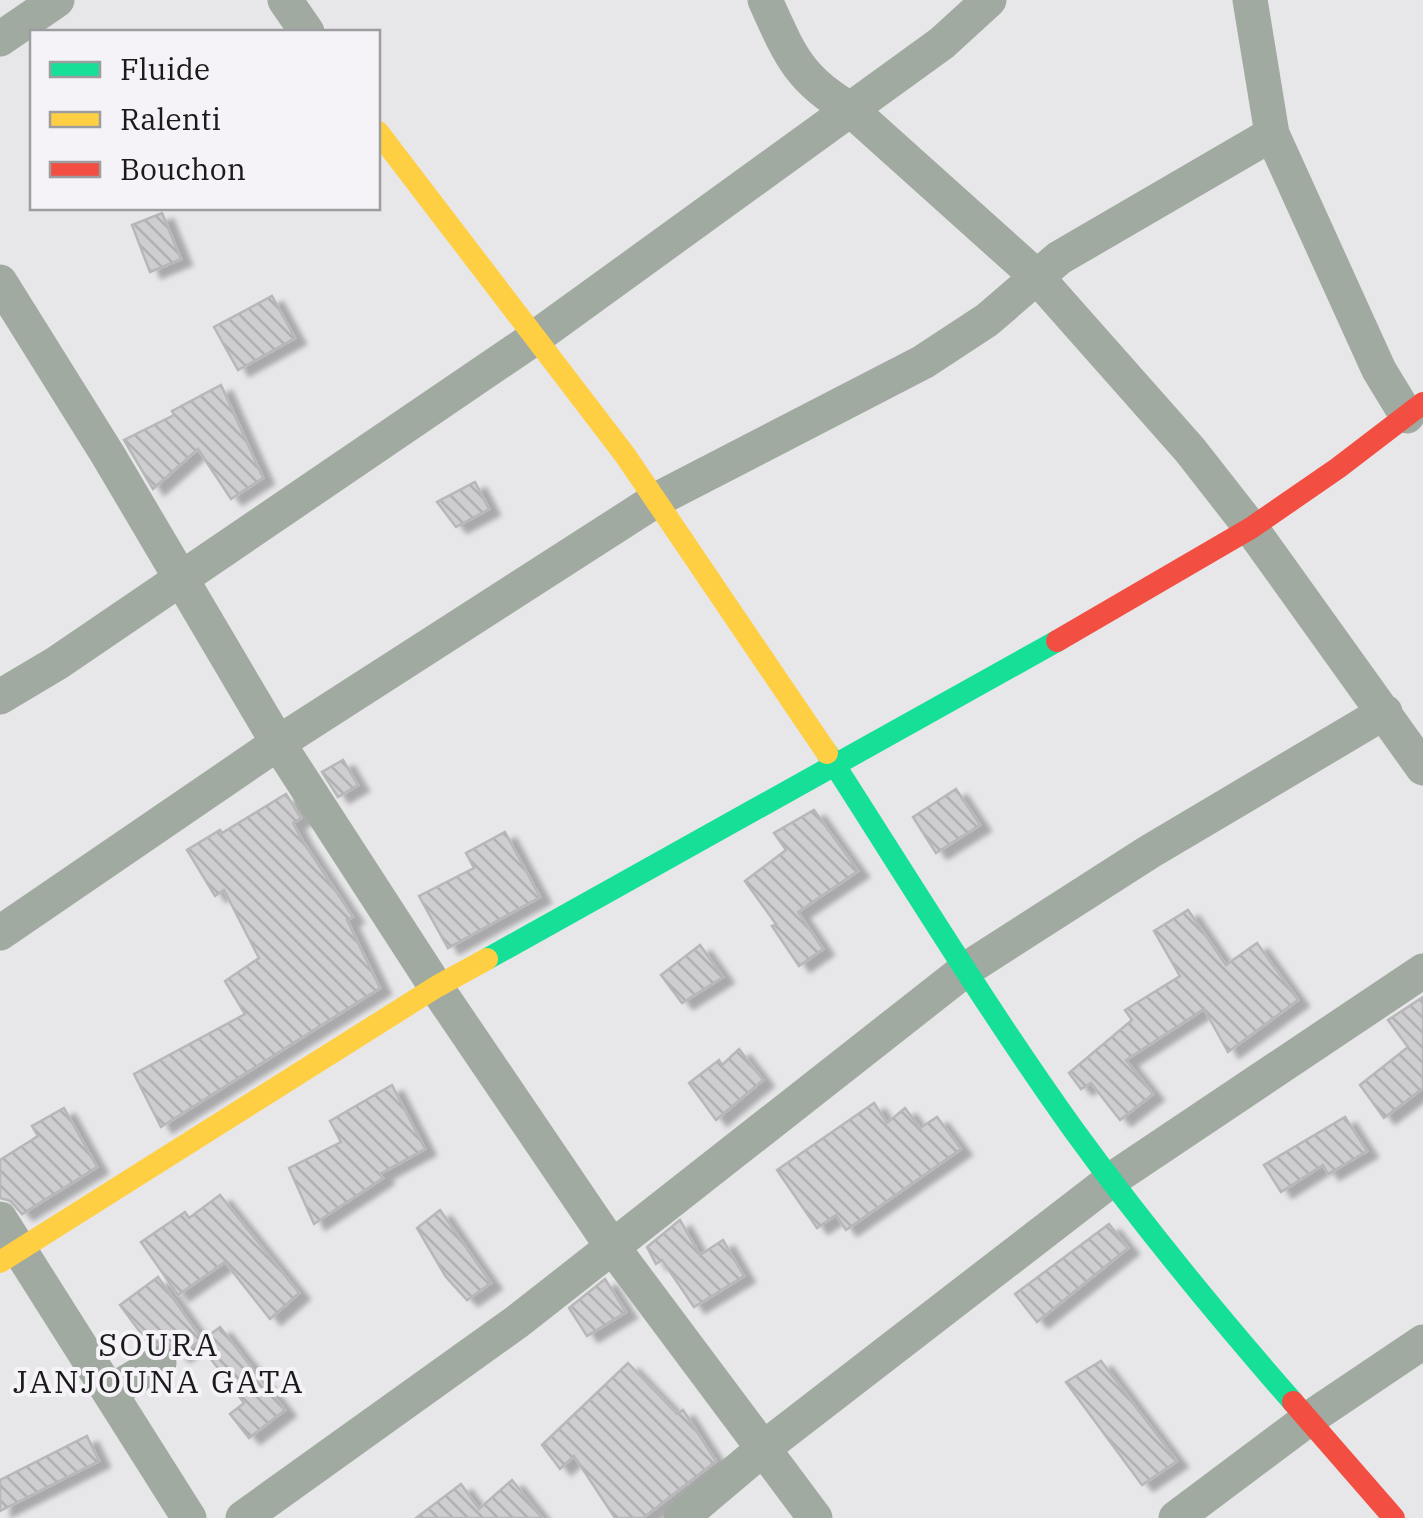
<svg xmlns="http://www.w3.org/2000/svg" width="1423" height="1518" font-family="'IBM Plex Serif',serif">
	<defs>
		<pattern id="building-back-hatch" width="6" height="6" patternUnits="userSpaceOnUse" patternTransform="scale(2.5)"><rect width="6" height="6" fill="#cecdcf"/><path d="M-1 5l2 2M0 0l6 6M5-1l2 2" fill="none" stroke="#b0afb1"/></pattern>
		<filter id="shadow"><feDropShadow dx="11" dy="6" stdDeviation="2.5" flood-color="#0004"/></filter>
	</defs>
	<rect width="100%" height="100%" fill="#e7e6e9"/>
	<!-- building -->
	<g fill="url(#building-back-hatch)" stroke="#b7b6b8" stroke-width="2.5" filter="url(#shadow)">
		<polygon points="162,213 181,259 150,272 132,225"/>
		<polygon points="272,296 295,338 238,370 214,327"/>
		<polygon points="221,385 263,478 231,499 198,449 153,489 124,440 174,415 172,411"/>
		<polygon points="475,482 489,509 456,527 437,502"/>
		<polygon points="343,760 358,785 338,797 322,772"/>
		<polygon points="956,789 980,825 936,853 913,817"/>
		<polygon points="286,794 301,818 293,823 302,840 353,917 347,920 380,988 161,1127 134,1074 245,1014 225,981 259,958 224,890 215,896 187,850 220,830 222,833"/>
		<polygon points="814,810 858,871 798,912 823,949 799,966 772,926 776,924 745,881 786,850 774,833"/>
		<polygon points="505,832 540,897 448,948 419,896 474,868 466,853"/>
		<polygon points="1188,910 1226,965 1257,943 1298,1000 1228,1052 1204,1009 1126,1060 1153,1094 1120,1120 1091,1083 1081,1089 1069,1073 1132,1020 1125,1010 1180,976 1154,931"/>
		<polygon points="700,945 723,977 682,1003 661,975"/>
		<polygon points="1423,997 1423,1088 1384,1118 1360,1085 1408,1047 1388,1020"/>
		<polygon points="739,1049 763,1080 716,1120 689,1083 719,1060 722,1065"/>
		<polygon points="392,1085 425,1149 380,1174 383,1178 314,1224 289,1168 341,1142 330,1121"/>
		<polygon points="874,1103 887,1123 905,1108 920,1128 937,1117 961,1149 846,1230 836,1215 817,1228 777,1170"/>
		<polygon points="64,1108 97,1167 22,1214 11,1201 0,1198 0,1160 38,1136 32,1126"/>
		<polygon points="1345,1117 1367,1151 1328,1174 1323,1165 1281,1192 1264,1165"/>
		<polygon points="220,1195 299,1293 270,1319 225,1262 178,1295 141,1242 185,1212 189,1218"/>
		<polygon points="440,1210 491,1283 467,1300 446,1277 417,1228"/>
		<polygon points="680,1220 700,1255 723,1240 744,1276 694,1307 662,1260 656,1264 647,1247"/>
		<polygon points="1109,1224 1128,1248 1037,1322 1015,1294"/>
		<polygon points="158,1277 202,1339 179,1356 169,1344 149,1344 120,1305"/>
		<polygon points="605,1279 626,1312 587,1336 569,1308"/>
		<polygon points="220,1327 285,1410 249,1438 230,1414 244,1403 199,1343"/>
		<polygon points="1101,1361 1177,1461 1142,1485 1066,1382"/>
		<polygon points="628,1363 677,1414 683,1410 716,1461 643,1518 615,1518 574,1456 560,1469 542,1445"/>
		<polygon points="87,1436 99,1461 0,1511 0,1480"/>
		<polygon points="512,1480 542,1518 416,1518 461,1484 479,1509"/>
	</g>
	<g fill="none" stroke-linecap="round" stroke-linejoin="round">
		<!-- street -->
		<g stroke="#a1aaa0" stroke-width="35">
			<polyline points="285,0 307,32"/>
			<path d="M765,0c24,53 33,79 85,109l186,167 154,174 61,78 172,240"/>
			<polyline points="1250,0 1272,134 1379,370 1407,416"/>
			<polyline points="0,39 57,0"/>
			<polyline points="0,282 108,455 278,743 436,987 611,1245 815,1518"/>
			<polyline points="0,697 57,663 536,337 942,43 989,0"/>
			<polyline points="0,933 278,743 656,500 923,362 987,320 1059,258 1272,134"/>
			<polyline points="0,1219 189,1518"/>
			<polyline points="110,1392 159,1363"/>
			<polyline points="243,1518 518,1321 965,970 1149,852 1385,712"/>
			<polyline points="681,1518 765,1447 1111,1180 1423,971"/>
			<polyline points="1176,1518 1307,1420 1423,1342"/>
		</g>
		<!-- fast -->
		<g stroke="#16e098" stroke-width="22">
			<path d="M827,753c81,126 159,254 246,376 69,95 143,185 220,273"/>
			<polyline points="487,959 1057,641"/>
		</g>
		<!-- slow -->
		<g stroke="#ffcf43" stroke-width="22">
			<polyline points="378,132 625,455 827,753"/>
			<polyline points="0,1262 436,987 487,959"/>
		</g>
		<!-- jam -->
		<g stroke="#f24e42" stroke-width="22">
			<polyline points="1057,641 1251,528 1338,468 1423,403"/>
			<polyline points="1293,1402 1394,1518"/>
		</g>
	</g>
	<g text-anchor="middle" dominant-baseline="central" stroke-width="8" stroke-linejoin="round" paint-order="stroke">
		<!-- quarter labels -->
		<g font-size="32" letter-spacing="2.5" fill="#1a191b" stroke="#f5f3f7">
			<text x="159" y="1344">SOURA<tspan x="159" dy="37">JANJOUNA GATA</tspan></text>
		</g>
	</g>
	<!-- legend -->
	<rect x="30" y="30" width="350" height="180" fill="#f5f3f7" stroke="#9d9c9f" stroke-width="2.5"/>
	<rect x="50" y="62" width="50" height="15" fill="#16e098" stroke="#9d9c9f" stroke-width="2.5"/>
	<text x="120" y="80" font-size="30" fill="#1a191b">Fluide</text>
	<rect x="50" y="112" width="50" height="15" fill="#ffcf43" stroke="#9d9c9f" stroke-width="2.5"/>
	<text x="120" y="130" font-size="30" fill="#1a191b">Ralenti</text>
	<rect x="50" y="162" width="50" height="15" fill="#f24e42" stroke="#9d9c9f" stroke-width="2.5"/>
	<text x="120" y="180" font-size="30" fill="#1a191b">Bouchon</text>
</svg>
